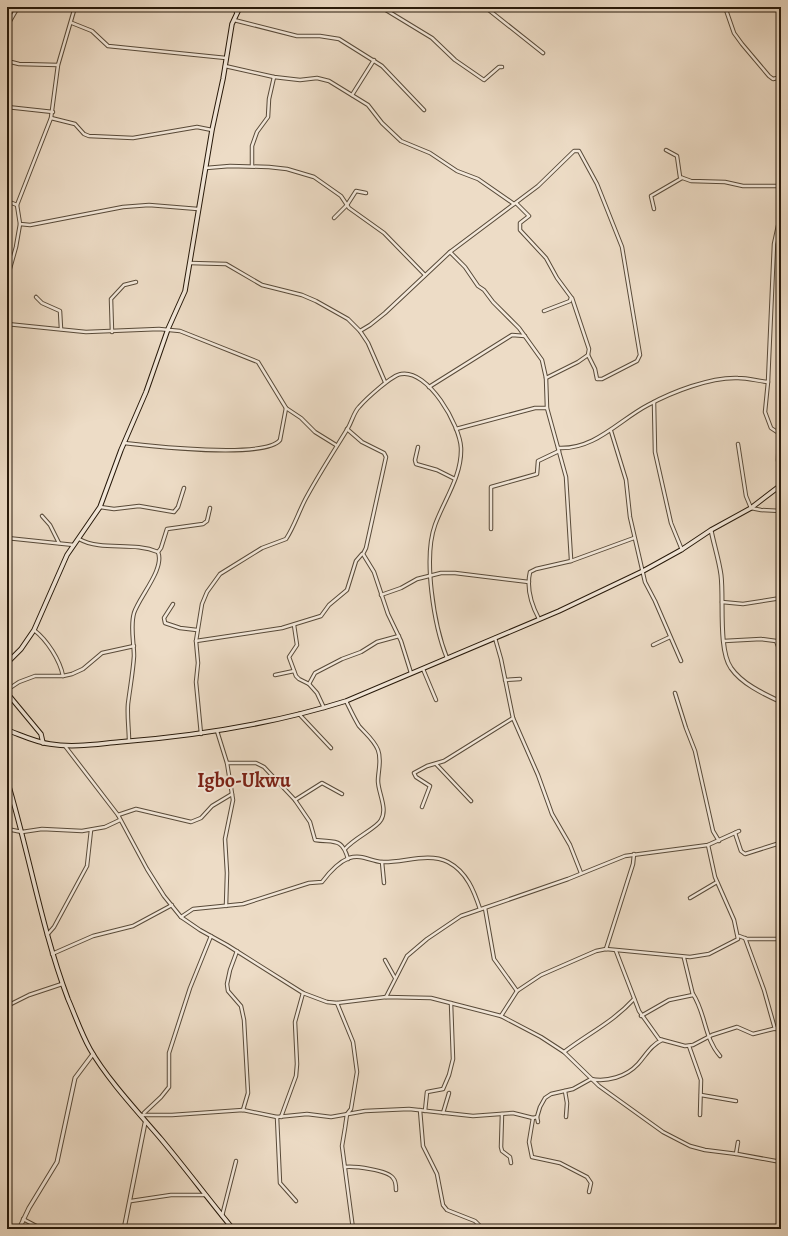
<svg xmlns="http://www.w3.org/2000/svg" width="788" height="1236" font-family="Alegreya,serif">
	<rect width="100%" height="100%" fill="#eddcc6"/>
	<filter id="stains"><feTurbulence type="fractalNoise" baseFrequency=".005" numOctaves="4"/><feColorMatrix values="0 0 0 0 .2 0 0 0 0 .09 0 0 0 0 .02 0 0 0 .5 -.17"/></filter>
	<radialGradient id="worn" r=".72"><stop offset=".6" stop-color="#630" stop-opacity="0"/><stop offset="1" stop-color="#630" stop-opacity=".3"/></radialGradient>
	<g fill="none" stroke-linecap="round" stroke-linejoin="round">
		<defs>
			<g id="minor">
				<polyline points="235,7 236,12"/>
				<polyline points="381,7 432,38 455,60 484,80 499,67 502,67"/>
				<polyline points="485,7 543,53"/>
				<polyline points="725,7 734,33 742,44 769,76 773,79 781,77"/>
				<polyline points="234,20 297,36 320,36 339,39 382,66 424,110"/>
				<polyline points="72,23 92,31 108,46 226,58"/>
				<polyline points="7,26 18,7"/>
				<polyline points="7,61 19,64 58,65"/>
				<polyline points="225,66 274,77 300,80 317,78 329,81 368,105 382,123 401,141 430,153 457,171 478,179 514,204"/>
				<polyline points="352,95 374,60"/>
				<polyline points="7,107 53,112"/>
				<polyline points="51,118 75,124 84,134 89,136 133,138 197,127 212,130"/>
				<polyline points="666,150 677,156 680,177 691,181 725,182 743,186 781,186"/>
				<polyline points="252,166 252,146 257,132 268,117 269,99 274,77"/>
				<polyline points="206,168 230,166 269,167 287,169 314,177 341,196 349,208 384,233 425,275"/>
				<polyline points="7,201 17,205 20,224 30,225 123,207 149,205 198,209"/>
				<polyline points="516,203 529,216 520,223 520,230 546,258 557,278 571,297 570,301 544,311"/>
				<polyline points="17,205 51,118 58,65 75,7"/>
				<polyline points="654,209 651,196 682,178"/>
				<polyline points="334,218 347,205 356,191 366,193"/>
				<path d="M450,252l15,15 13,19 6,4 9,12 26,26 23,32 4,18 1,30 19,69 5,82v2l-35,8 -6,3c-4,17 1,32 9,47"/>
				<polyline points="190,263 226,264 262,285 302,295 316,301 348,319 360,331 368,343 385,382"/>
				<polyline points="7,279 16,247 20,224"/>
				<polyline points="36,297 42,303 60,311 61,329"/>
				<polyline points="572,298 589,349 588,355"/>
				<polyline points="7,324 86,332 159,329 180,331 258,362 286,408 301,418 315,432 336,445"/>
				<polyline points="360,331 370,325 385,313 450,252 538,186 574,151 579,151 597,184 622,247 640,355 637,361 602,379 597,379 595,369 588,355 578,362 546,378"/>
				<polyline points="112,332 111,299 124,285 136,282"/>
				<polyline points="429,387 512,335 525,336"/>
				<polyline points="654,402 655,452 671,523 682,550"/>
				<polyline points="347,429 362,442 384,453 386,457 366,548 363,554 374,572 388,614 401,641 411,673"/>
				<polyline points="456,429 535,408 547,408"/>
				<polyline points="611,431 626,480 630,517 645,582 655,601 681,661"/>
				<polyline points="779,431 777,432 771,428 765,412 768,382 774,244 781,212"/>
				<path d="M124,443c26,3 141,16 156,-3l6,-32"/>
				<polyline points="738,444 746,496 751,508 761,510 781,511"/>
				<polyline points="418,447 415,460 416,464 437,470 455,479"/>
				<path d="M558,448c37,2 61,-28 90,-43 24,-13 62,-28 90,-27 10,0 20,3 30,4"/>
				<polyline points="781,485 778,460 779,431 781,429"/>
				<polyline points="100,507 114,509 139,506 174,512 178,507 184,488"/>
				<polyline points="42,516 50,525 59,543"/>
				<polyline points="491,529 491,487 537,474 538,461 559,451"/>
				<polyline points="7,538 74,545"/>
				<path d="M79,539c24,13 53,2 79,13"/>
				<polyline points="571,561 634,538"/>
				<polyline points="381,595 401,588 417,579 441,573 455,573 529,582"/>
				<polyline points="722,602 743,604 781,598"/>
				<polyline points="173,604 164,618 165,623 180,628 197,630"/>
				<polyline points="294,625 297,645 289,657 296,676 299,679 309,684 317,693 324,708"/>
				<path d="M34,630c13,10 26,30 29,46"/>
				<polyline points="196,641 282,628 321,616 329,605 347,590 356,561 362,554"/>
				<polyline points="724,641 761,639 776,641 781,654"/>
				<polyline points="653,645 670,637"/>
				<polyline points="423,669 436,700"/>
				<polyline points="275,675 294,671"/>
				<polyline points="505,680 520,679"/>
				<polyline points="309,684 315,673 342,659 361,652 377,642 399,636"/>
				<polyline points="7,690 19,682 35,676 63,676 72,674 83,669 102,653 134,646"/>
				<polyline points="675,693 686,728 695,751 713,831 719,841"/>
				<polyline points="299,714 331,748"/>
				<polyline points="513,718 538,775 552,814 570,845 581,873"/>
				<polyline points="217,731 227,763 233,800 225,839 227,873 226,906"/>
				<path d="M201,734l-5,-52 2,-19 -2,-22 6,-37 5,-12 13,-18 42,-26 24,-9c8,-12 13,-28 20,-41 13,-24 28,-47 42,-70 4,-7 6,-16 11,-21 7,-8 33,-32 42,-33 27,-5 59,51 60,74 1,28 -17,52 -26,77 -12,33 -1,101 12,133"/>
				<path d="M129,741c0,-12 -2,-25 -1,-37 2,-16 5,-32 6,-48 0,-14 -4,-29 0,-43 5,-16 31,-44 24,-61l3,-4 6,-19 36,-5 4,-3 3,-13"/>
				<polyline points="65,746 118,815 147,869 164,896 181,917 200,930 227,945 303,993 327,1002 337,1003 386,997 431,998 501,1016 541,1037 564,1052 599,1086 663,1132 690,1146 705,1150 737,1154 781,1162"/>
				<path d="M227,763h29l8,4 31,33 15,22 5,18c19,3 27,-3 33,19"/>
				<polyline points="436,764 471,801"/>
				<polyline points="295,800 322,783 342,794"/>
				<polyline points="422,807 430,786 416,777 414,773 427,766 444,761 513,718 501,659 495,638"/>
				<polyline points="118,815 136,809 191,822 201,818 212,806 232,794"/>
				<polyline points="7,829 22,832 42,829 82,831 105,827 120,820"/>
				<polyline points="735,833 741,851 745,854 780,843"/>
				<path d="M345,849c9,-11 32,-21 36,-29 7,-11 -3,-28 -3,-39 0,-10 4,-21 0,-31 -4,-10 -12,-16 -19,-24 -5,-8 -9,-17 -13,-25"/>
				<polyline points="382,862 384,883"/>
				<polyline points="690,898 717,882"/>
				<polyline points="485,908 494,959 517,991"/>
				<path d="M181,917l12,-8 50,-5 66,-21 13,-1c6,-8 17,-20 27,-24 13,-4 21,3 33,4 21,1 46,-10 66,0 19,10 26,29 32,47"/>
				<polyline points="47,935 54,927 87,866 91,830"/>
				<polyline points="739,936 747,939 781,939"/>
				<polyline points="745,938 764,990 775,1029"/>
				<polyline points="606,949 633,864 634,854"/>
				<polyline points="237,951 230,970 227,984 228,991 241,1006 244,1020 248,1093 243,1110"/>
				<polyline points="616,951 639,1011 659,1039 685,1046 693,1045 712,1035 737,1027 753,1034 781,1027"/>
				<polyline points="52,954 93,936 133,926 172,905"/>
				<polyline points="385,960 395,978"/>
				<path d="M693,994c13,20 11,44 27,62"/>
				<polyline points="386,997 407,956 427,939 461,916 568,879 625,856 708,845 739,831"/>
				<polyline points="337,1003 353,1042 357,1072 351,1109 347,1114 345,1128 342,1146 353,1229"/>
				<polyline points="7,1006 29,995 62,984"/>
				<polyline points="501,1016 517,991 541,975 596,951 606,949 690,957 709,954 738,939 734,920 715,877 708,845"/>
				<polyline points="641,1016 669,1000 693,995 684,958"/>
				<polyline points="689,1046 701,1080 700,1115"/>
				<path d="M564,1052c25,-19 49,-30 70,-53"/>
				<polyline points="565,1091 567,1103 566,1117"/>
				<polyline points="701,1095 736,1101"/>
				<polyline points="420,1110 423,1146 437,1174 443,1205 447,1210 475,1221 483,1229"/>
				<polyline points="425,1111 427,1092 443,1089 449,1075 453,1059 451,1003"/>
				<polyline points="144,1113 161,1097 169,1087 169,1053 190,988 211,936"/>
				<polyline points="443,1113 449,1093"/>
				<polyline points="502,1114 501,1147 502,1151 510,1157 511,1163"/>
				<polyline points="140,1115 172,1115 243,1110 277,1117 307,1114 331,1117 365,1111 409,1109 473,1116 513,1113 533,1118"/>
				<polyline points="277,1117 280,1183 296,1201"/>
				<polyline points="281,1117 296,1076 297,1064 295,1022 303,993"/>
				<polyline points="537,1117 538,1122"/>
				<polyline points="736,1154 738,1142"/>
				<path d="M345,1167c9,-1 43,3 48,11 3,3 3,8 3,12"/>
				<path d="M589,1192l2,-9 -4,-6 -27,-14 -28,-6 -3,-15 4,-24 4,-1 3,-10 5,-9 6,-4 22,-5 18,-10c16,3 35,-2 47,-15 8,-9 13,-19 24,-24"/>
				<polyline points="131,1201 171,1195 205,1195"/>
				<polyline points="222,1216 236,1161"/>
				<polyline points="23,1219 42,1229"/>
			</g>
			<g id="tertiary">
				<path d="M711,530c3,15 8,30 10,45 3,23 -3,75 10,93 11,16 33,26 50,34"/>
				<polyline points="19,1229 29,1208 57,1162 75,1078 93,1054"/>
				<polyline points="124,1229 145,1123"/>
			</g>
			<g id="secondary">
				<polyline points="7,663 21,649 34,630 67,555 100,507 121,450 146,392 168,329 185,291 212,130 223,79 232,24 240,7"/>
				<polyline points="7,693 41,734 43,743"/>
				<path d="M7,730c14,5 28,12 43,14 23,4 47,0 69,-2 76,-6 154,-18 227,-41l213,-90 84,-40 38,-21 30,-20 40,-22 30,-23"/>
				<path d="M7,780c22,72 34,147 61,219 7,16 13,34 22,50 17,30 48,63 71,90 25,30 48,61 72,90"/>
			</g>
		</defs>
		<!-- minor casing -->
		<use href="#minor" stroke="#584a39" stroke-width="4.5"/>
		<!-- tertiary casing -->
		<use href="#tertiary" stroke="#584a39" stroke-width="5"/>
		<!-- secondary casing -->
		<use href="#secondary" stroke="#27190a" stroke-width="5.5"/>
		<!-- minor -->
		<use href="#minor" stroke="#f3e8da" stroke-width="2.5"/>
		<!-- tertiary -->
		<use href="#tertiary" stroke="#f3e8da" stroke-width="3"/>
		<!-- secondary -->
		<use href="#secondary" stroke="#f3e8da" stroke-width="3.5"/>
	</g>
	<g text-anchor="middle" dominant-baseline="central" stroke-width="4" stroke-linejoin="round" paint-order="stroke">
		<!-- district labels -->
		<g font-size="20" font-weight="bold" fill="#7a1f14" stroke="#f3e8da">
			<text x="244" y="780">Igbo-Ukwu</text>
		</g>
	</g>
	<!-- margin -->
	<rect width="788" height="1236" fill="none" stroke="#eddcc6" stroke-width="24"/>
	<rect x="8" y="8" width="772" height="1220" fill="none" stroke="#27190a" stroke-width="2"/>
	<rect x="12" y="12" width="764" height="1212" fill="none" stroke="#27190a"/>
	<rect width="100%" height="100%" filter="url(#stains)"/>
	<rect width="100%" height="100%" fill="url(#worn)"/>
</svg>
